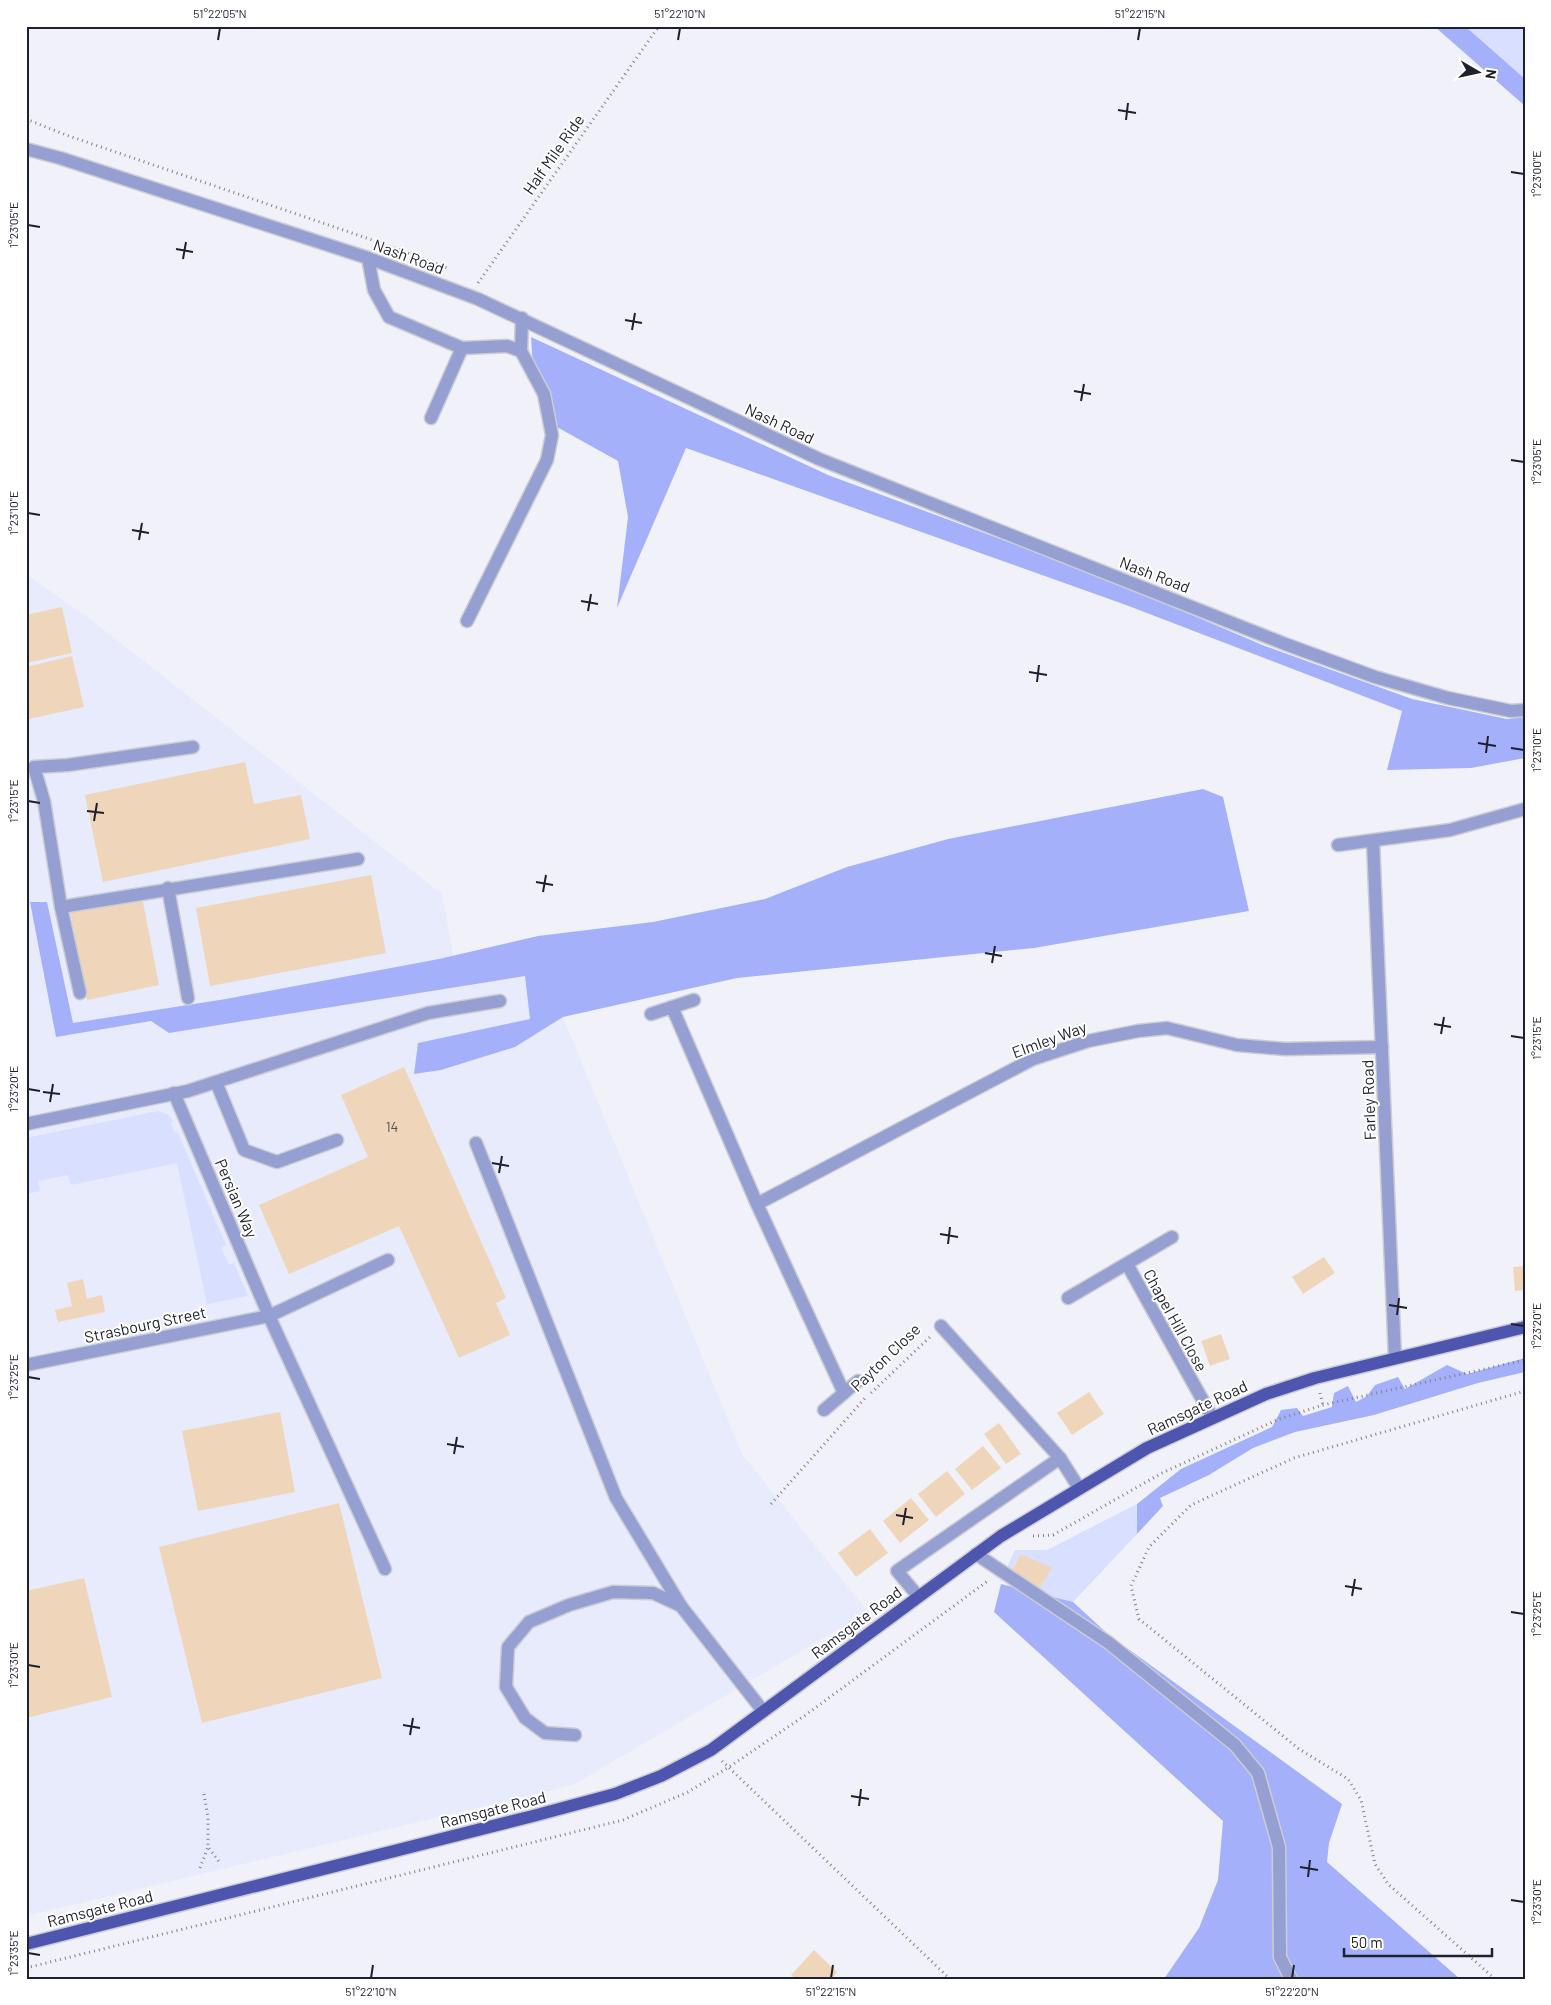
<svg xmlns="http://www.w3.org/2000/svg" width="1551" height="2005" font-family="Barlow,sans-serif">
	<rect width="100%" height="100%" fill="#f1f2f9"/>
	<!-- built -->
	<polygon fill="#e7ebfb" points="26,574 90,619 442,894 456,970 535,960 563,1017 742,1454 868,1612 573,1785 26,1916"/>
	<!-- green -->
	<g fill="#d9dffe" fill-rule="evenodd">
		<polygon points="1465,26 1525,26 1525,79"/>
		<polygon points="158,1111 167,1114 173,1121 171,1124 174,1132 177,1131 226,1245 221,1248 229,1265 234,1263 248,1296 207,1304 177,1163 71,1185 68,1175 38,1181 40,1191 26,1194 26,1138"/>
		<path d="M1137,1504v30l-64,68 -19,-3 -51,-23 12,-26h32zM1021,1554l30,15 -11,19 -29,-18z"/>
	</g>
	<!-- forest -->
	<g fill="#a4b1fa">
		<polygon points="1434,26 1465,26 1525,79 1525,106"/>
		<polygon points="531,337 828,475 1095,574 1265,646 1412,699 1507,719 1525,717 1525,758 1471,768 1387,770 1402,711 1126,605 686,448 617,608 628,517 618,461 555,426 534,384"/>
		<polygon points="1203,789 1223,797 1249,911 1034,948 737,978 563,1017 515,1047 441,1070 414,1074 418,1043 530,1019 525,976 169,1033 151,1021 56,1037 30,902 47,902 73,1023 226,999 439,959 538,936 653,922 765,899 847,867 948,839"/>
		<polygon points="1525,1358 1525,1372 1478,1383 1374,1415 1295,1432 1253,1448 1209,1475 1160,1498 1163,1506 1137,1534 1137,1504 1181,1469 1272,1427 1281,1410 1297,1408 1303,1416 1332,1407 1334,1393 1348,1386 1356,1402 1367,1396 1375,1385 1398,1377 1405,1389 1447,1365 1467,1374"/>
		<polygon points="1001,1584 1073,1602 1109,1635 1342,1804 1329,1843 1327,1862 1460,1979 1164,1979 1199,1928 1218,1880 1223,1821 994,1612"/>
	</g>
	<!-- building -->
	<g fill="#efd6bb">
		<polygon points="62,607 72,653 26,663 26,615"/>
		<polygon points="72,656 84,707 29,719 26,705 26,667"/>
		<polygon points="245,762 254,804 301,795 310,839 103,882 85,795"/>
		<polygon points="371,875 386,953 210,986 196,908"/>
		<polygon points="142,897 159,985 87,1000 70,911"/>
		<polygon points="404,1067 506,1298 496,1303 510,1335 459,1358 399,1226 289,1274 259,1205 368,1157 341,1095"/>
		<polygon points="1324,1257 1335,1273 1303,1294 1292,1277"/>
		<polygon points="1525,1266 1525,1290 1515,1291 1513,1267"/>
		<polygon points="83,1279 87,1299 102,1295 105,1312 58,1322 55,1310 72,1306 67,1283"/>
		<polygon points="1221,1334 1230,1359 1210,1366 1201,1341"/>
		<polygon points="1089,1392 1104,1414 1072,1435 1057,1413"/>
		<polygon points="280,1412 295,1492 198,1511 182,1431"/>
		<polygon points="999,1423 1021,1454 1006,1464 984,1434"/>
		<polygon points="983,1446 1001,1468 972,1490 955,1469"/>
		<polygon points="947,1471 965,1494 936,1517 918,1494"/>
		<polygon points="911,1498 929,1520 900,1543 883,1521"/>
		<polygon points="339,1503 382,1678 202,1723 159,1547"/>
		<polygon points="870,1529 888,1553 856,1577 838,1553"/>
		<polygon points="1021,1554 1052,1568 1040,1588 1011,1571"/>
		<polygon points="84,1578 112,1697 26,1718 26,1591"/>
		<polygon points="814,1950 837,1972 833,1977 835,1979 796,1979 791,1975"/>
	</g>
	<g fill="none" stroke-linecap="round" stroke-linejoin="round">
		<defs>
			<g id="minor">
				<polyline points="26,149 60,158 368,258 478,299 819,459 1285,644 1375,677 1448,698 1511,711 1525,710"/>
				<polyline points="368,258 374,290 389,317 462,348"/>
				<polyline points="431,418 462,348 507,346 521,351"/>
				<polyline points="467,621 547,460 552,435 544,394 521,351 522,318"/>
				<polyline points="193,747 68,765 34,767 44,801 61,907 358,859"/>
				<polyline points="1373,841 1395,1358"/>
				<polyline points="1338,845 1450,830 1525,809"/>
				<polyline points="168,888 188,998"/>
				<polyline points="61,907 80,993"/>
				<polyline points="672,1007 757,1204 844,1393"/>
				<polyline points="651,1014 694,1000"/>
				<polyline points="216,1082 244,1150 277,1162 337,1140"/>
				<polyline points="174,1093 269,1316 385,1569"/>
				<polyline points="26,1124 188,1091 428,1013 500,1001"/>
				<polyline points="476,1143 616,1498 681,1606"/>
				<polyline points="757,1204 1033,1059 1088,1041 1138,1031 1167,1028 1237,1045 1285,1049 1382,1047"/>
				<polyline points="1127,1264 1212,1417"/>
				<polyline points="1068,1298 1172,1237"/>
				<polyline points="941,1326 1060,1458 1079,1488"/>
				<polyline points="26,1365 269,1316 388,1260"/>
				<polyline points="824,1410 858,1381"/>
				<polyline points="976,1554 1109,1643 1235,1745 1258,1773 1279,1847 1280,1957 1291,1979"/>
				<polyline points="918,1596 897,1571 1060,1458"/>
				<polyline points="575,1735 545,1733 525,1718 506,1687 508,1647 529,1622 569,1605 613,1592 653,1593 681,1606 763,1711"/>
			</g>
			<polyline id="major" points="26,1944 533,1816 615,1794 661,1776 711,1750 1001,1536 1147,1448 1266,1394 1315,1378 1525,1327"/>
		</defs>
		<!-- minor casing -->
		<use href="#minor" stroke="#cbccd4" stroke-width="15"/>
		<!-- major casing -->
		<use href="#major" stroke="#cbccd4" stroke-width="15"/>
		<!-- path -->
		<g stroke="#7f818b" stroke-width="3" stroke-dasharray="1 4" stroke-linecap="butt">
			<polyline points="26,119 66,135 384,244 450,269"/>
			<polyline points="478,283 659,26"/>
			<polyline points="871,1393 930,1337"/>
			<polyline points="1320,1393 1323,1405"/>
			<polyline points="771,1504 866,1397"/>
			<polyline points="1033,1536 1053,1535 1162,1473 1279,1419 1323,1405 1525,1360"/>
			<polyline points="722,1761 950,1979"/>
			<polyline points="204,1794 208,1818 208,1847 220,1863"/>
			<polyline points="200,1868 208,1847"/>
			<polyline points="26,1968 623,1820 688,1792 729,1767 807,1714 989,1580"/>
			<polyline points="1495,1979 1388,1884 1375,1864 1361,1800 1348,1779 1299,1749 1139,1619 1131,1586 1149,1547 1191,1505 1294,1458 1525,1391"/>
		</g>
		<!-- minor -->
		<use href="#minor" stroke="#959fd1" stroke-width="12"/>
		<!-- major -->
		<use href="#major" stroke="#4d55af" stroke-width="12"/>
	</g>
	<!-- ticks -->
	<path fill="none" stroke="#1e212d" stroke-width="2" d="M218,40l2,-12M678,40l2,-12M1138,40l2,-12M1118,110l18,3M1126,120l2,-17M1511,172l13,2M28,225l12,2M176,249l17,3M183,259l3,-17M625,320l17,3M632,330l3,-17M1074,391l17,3M1081,401l3,-17M1511,460l13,2M28,513l12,2M132,530l17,3M139,540l3,-17M581,601l17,3M588,611l3,-17M1029,672l18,3M1037,682l2,-17M1478,743l18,3M1511,748l13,2M1486,753l2,-17M28,801l12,2M87,811l17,2M94,821l3,-18M536,882l17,3M543,892l3,-17M985,953l17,3M992,963l3,-17M1434,1024l17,3M1441,1034l3,-17M1511,1036l13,2M28,1089l12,2M43,1092l17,2M50,1102l3,-18M492,1163l17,3M499,1173l3,-17M940,1234l18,3M948,1244l2,-17M1389,1305l18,3M1397,1315l2,-17M1511,1324l13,2M28,1377l12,2M447,1444l17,3M454,1454l3,-17M896,1515l17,3M903,1525l3,-17M1345,1586l17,3M1352,1596l3,-17M1511,1612l13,2M28,1665l12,2M403,1725l17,3M410,1735l3,-17M851,1796l18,3M859,1806l2,-17M1300,1867l18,3M1308,1877l2,-17M1511,1900l13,2M28,1953l12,2M371,1978l2,-13M831,1978l2,-13M1292,1978l2,-13"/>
	<g text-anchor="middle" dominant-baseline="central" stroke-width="4" stroke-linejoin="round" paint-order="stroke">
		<!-- number labels -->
		<g font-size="14" fill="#524e50">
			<text x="392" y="1126">14</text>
		</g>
		<!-- street labels -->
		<g font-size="16" fill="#1e212d" stroke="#fff">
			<text transform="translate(553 154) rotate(-55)">Half Mile Ride</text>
			<text transform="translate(409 256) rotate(20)">Nash Road</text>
			<text transform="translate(780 423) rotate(25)">Nash Road</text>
			<text transform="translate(1155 574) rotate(21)">Nash Road</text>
			<text transform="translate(1049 1039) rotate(-20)">Elmley Way</text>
			<text transform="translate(1368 1100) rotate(-92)">Farley Road</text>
			<text transform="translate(237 1198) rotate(67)">Persian Way</text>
			<text transform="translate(1176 1320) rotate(61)">Chapel Hill Close</text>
			<text transform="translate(145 1324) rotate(-12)">Strasbourg Street</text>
			<text transform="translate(885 1357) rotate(-44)">Payton Close</text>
			<text transform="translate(1197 1407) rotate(-25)">Ramsgate Road</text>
			<text transform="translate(856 1622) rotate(-37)">Ramsgate Road</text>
			<text transform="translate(493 1809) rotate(-14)">Ramsgate Road</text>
			<text transform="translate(100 1908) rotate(-14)">Ramsgate Road</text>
		</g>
	</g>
	<!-- border -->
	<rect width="1551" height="2005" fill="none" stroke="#ffffff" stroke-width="55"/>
	<!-- north arrow -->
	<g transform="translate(1478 72) rotate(99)" stroke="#ffffff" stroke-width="4" paint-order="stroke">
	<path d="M0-4L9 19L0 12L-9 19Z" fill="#1e212d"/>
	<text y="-8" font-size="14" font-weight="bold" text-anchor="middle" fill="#1e212d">N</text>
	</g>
	<!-- scale -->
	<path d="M1344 1948v8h148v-8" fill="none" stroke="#1e212d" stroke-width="2.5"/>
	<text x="1351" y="1948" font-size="15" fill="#1e212d" stroke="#ffffff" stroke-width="4" paint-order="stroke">50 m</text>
	<rect x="28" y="28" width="1496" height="1950" fill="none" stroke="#1e212d" stroke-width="2"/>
	<g font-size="12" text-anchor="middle" fill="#1e212d">
		<text x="220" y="18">51°22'05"N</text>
		<text x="680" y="18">51°22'10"N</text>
		<text x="1140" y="18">51°22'15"N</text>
		<text transform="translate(1537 174) rotate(-90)" y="4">1°23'00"E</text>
		<text transform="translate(14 225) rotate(-90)" y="4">1°23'05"E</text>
		<text transform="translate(1537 462) rotate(-90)" y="4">1°23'05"E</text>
		<text transform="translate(14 513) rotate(-90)" y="4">1°23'10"E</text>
		<text transform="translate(1537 750) rotate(-90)" y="4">1°23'10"E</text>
		<text transform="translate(14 801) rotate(-90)" y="4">1°23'15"E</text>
		<text transform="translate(1537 1038) rotate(-90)" y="4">1°23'15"E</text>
		<text transform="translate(14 1089) rotate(-90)" y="4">1°23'20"E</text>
		<text transform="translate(1537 1326) rotate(-90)" y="4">1°23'20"E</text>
		<text transform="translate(14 1377) rotate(-90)" y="4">1°23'25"E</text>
		<text transform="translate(1537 1614) rotate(-90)" y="4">1°23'25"E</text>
		<text transform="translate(14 1665) rotate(-90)" y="4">1°23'30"E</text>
		<text transform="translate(1537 1902) rotate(-90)" y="4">1°23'30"E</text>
		<text transform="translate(14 1953) rotate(-90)" y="4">1°23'35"E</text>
		<text x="371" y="1996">51°22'10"N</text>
		<text x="831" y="1996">51°22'15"N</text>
		<text x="1292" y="1996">51°22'20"N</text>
	</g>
</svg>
